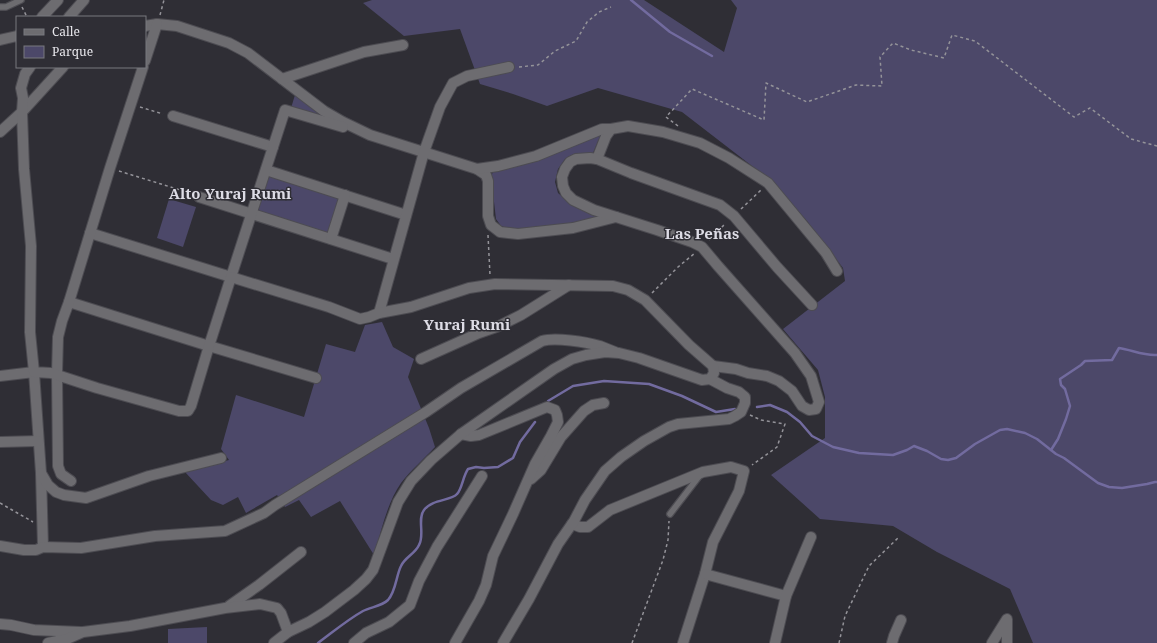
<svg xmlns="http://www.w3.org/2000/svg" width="1157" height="643" font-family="'Noto Serif',serif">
	<rect width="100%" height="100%" fill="#2f2e35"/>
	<!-- green -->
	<g fill="#4c4869">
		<polygon points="372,0 644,0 724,52 737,8 731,0 1157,0 1157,643 1033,643 1010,589 937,552 893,526 820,519 771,475 825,438 825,397 818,370 783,329 845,281 843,268 807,221 765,176 682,112 598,88 547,106 513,94 480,84 460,29 404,36 363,3"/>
		<polygon points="295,95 330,120 291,108"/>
		<polygon points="601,134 593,153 576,153 565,159 558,169 555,182 558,193 572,205 603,217 571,226 512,230 501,226 496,219 491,176 493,172 497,169"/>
		<polygon points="268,176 340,199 329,234 257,212"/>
		<polygon points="169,199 196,207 183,247 157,238"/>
		<path d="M382,322l11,25 21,12 -6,18 21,51 6,19c-11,12 -24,23 -34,36 -14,20 -20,49 -27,72l-34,-54 -29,16 -12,-17 -14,7 -8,-12 -31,18 -8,-16 -15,8 -12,-5 -26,-28 44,-12 -8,-11 15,-54 68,22 22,-73 29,8 10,-27z"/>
		<polygon points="207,627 207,643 168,643 168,629"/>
	</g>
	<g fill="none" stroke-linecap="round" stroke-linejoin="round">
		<!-- stream -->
		<g stroke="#726b9f" stroke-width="2.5">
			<polyline points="631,0 670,32 712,56"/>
			<polyline points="548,401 573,386 604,381 649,384 682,396 716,412 735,409"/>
			<polyline points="757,407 770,405 787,412 800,422 812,436 833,447 859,453 893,455 907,450 914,446 927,451 941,459 948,460 956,458 975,444 1000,430 1007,429 1025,433 1037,439 1056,454 1064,458 1098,483 1109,487 1122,488 1147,484 1155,482 1157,482"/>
			<path d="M1051,450l7,-11 8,-20 4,-13 -5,-17 -4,-4 -1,-6 21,-14 4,-4 27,-1 7,-12c13,2 25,8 38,7"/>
			<path d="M318,643c15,-11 29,-23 45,-32 8,-4 19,-5 25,-11 8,-9 8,-24 13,-34 4,-9 14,-12 18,-21 6,-10 -2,-26 5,-35 8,-11 27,-9 33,-16 5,-5 6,-18 11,-25l8,-2 8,1 14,-1 15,-9 7,-16 15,-20"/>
		</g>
		<defs>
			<g id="service">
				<polyline points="0,7 6,7 21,0"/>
				<polyline points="670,514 700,475"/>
			</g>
			<g id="minor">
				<polyline points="145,26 157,24 177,26 229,43 248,53 324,111 343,122 370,135 477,169 486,175 488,181 488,216 491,225 500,232 518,234 573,228 616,217"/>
				<polyline points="145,61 157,24"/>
				<polyline points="282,79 364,52 403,45"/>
				<polyline points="173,116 273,147"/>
				<polyline points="0,132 22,112 63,67"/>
				<polyline points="597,159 606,136 611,129 628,126 663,132 700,143 729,158 768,183 826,253 837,271"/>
				<polyline points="477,169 498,166 536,156 602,129 611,129"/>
				<polyline points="266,170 406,215"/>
				<polyline points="199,197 393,259"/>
				<polyline points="90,233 231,277 285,110 343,127"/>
				<polyline points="331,239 345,195"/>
				<polyline points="69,302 209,346 316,378"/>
				<polyline points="379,313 424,152 440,107 453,83 467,76 509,67"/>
				<polyline points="421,359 479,333 499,326 521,315 569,285"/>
				<polyline points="713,366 736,369 748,373 767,376 779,381 792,391 802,406 809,410 816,409 819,402 811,376 795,353 718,266 702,247 692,242 657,230 594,210 573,200 566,193 563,186 562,177 565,169 570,162 576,159 590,158 597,159 631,173 720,205 734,216 777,267 812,305"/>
				<polyline points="0,376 34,372 41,473 43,547"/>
				<polyline points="0,442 38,441"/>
				<polyline points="41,473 48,485 56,492 64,495 86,498 149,476 221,458"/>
				<polyline points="531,479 541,470 561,437 584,411 593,405 604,403"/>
				<polyline points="71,481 61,474 58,466 57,374 58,337 62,321 69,302 110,168 143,67"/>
				<polyline points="572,524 580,527 588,527 610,510 703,472 731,467 744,471 739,491 713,542 705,574 683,643"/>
				<path d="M0,546l24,4h12l7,-3 38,1 74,-12 70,-5 39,-18 11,-8 151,-93 35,-24 81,-47c13,-4 44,1 58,5 5,2 10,4 15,6"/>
				<polyline points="705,574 786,596"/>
				<polyline points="229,606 259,585 301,552"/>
				<polyline points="0,624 11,625 34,630 81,632"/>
				<polyline points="48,643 67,639 83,632 130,626 225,608 260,604 277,608 281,613 288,632"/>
				<polyline points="354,643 366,633 389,622 410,605 419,581 437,547 482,476"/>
				<polyline points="455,643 479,601 486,585 493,556 513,514 535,464 551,436 558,422 557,415 555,410 547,407 479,435 471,436 461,434"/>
				<polyline points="503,643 529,599 558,544 574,521 585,500 605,471 621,457 644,441 669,427 678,424 729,419 735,416 741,412 745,403 745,397 739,392 727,388 710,379"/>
				<polyline points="775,643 786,596 811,537"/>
				<polyline points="892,643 894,636 901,620"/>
				<polyline points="992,643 1007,619 1007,643"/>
			</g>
			<g id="tertiary">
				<polyline points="42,17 58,0"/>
				<polyline points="69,17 84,0"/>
				<polyline points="0,40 17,36"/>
				<polyline points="30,67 25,74 21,88 23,98 22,112 24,169 31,246 30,332 34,372 51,373 97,388 179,411 188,411 191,406 209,346 231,277 329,307 360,319 369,317 379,313 411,307 469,288 495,284 613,286 628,290 645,300 689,345 713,366 714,373 710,379 702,380 639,358 619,353 605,352 586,355 572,359 554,369 461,434 431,460 411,481 398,502 376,562 373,570 366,579 354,590 325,612 309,622 288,632 274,643"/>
			</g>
		</defs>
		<!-- service casing -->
		<use href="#service" stroke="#4d4c52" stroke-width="8"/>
		<!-- minor casing -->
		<use href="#minor" stroke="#4d4c52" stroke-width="12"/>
		<!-- tertiary casing -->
		<use href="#tertiary" stroke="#4d4c52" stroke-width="12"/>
		<!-- path -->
		<g stroke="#949399" stroke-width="1.5" stroke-dasharray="3 3" stroke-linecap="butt">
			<polyline points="22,7 27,17"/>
			<polyline points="160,15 164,0"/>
			<polyline points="519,67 538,65 555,51 576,41 587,22 599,12 611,7"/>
			<polyline points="140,107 163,114"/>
			<polyline points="678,126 666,117 692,89 764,120 766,83 807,102 856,85 882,86 880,57 893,43 911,50 944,58 952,35 975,41 1074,117 1090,108 1131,139 1157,146"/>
			<polyline points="119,171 190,193"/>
			<polyline points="741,209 761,190"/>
			<polyline points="488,235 490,275"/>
			<polyline points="709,240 726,223"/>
			<polyline points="652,293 678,267 695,253"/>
			<polyline points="750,415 761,420 785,424 777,447 752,465"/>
			<polyline points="0,503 33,522"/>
			<polyline points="632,643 663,560 668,540 669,521"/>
			<polyline points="839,643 845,616 869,566 899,537"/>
		</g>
		<!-- service -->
		<use href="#service" stroke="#6d6c70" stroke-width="5.5"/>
		<!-- minor -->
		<use href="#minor" stroke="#6d6c70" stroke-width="10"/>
		<!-- tertiary -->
		<use href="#tertiary" stroke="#6d6c70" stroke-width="10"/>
	</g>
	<g text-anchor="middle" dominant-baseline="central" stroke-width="3" stroke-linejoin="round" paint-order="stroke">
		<!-- neighbourhood labels -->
		<g font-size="15" font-weight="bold" fill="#dddce5" stroke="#2f2e35">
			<text x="230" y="193">Alto Yuraj Rumi</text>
			<text x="702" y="233">Las Peñas</text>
			<text x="467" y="324">Yuraj Rumi</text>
		</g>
	</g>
	<!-- legend -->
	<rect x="16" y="16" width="130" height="52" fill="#2f2e35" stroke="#79787f"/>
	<rect x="24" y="29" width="20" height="6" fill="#6d6c70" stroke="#79787f"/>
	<text x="52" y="36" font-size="12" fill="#e9e8ed">Calle</text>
	<rect x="24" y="46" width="20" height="12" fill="#4c4869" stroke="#79787f"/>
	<text x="52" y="56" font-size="12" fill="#e9e8ed">Parque</text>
</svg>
